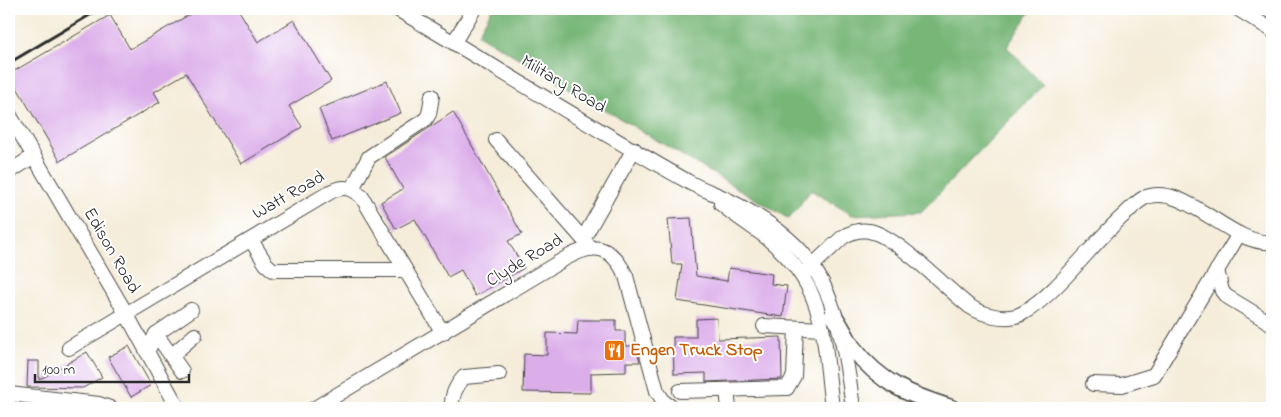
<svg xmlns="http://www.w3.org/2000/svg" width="1281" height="417" font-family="'Indie Flower',sans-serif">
	<rect width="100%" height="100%" fill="#fff"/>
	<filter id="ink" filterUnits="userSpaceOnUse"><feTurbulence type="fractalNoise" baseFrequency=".02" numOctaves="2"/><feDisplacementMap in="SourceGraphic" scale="10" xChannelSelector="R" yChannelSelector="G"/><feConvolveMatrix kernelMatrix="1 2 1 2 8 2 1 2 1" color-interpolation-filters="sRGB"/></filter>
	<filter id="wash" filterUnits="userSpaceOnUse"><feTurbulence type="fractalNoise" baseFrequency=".0096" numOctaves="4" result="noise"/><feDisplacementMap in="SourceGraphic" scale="20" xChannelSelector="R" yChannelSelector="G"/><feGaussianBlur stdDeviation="1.12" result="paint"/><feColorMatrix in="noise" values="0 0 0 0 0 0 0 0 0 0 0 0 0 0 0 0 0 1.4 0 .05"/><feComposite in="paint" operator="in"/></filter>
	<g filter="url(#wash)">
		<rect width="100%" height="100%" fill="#f5edda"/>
		<!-- forest -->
		<polygon fill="#77b677" stroke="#517051" points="492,9 1032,9 1007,47 1043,85 921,212 852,215 811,190 789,219 478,34"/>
		<g id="blocks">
			<!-- building -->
			<g fill="#dbaeea">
				<polygon points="199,9 238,9 258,42 294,20 331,81 289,106 302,127 241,164 186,73 154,92 160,102 60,161 9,74 110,15 130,49"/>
				<polygon points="387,81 401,113 332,141 319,109"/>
				<polygon points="453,112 522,234 508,241 524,268 475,296 461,270 448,277 415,219 396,229 381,202 403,189 385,157"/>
				<polygon points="691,218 696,276 727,281 729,268 772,274 771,284 787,286 783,317 677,301 682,264 672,264 668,219"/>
				<polygon points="717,318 718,339 781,337 782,379 706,382 706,373 674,374 673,337 696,337 696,319"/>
				<polygon points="578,320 616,320 616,331 625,331 625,346 636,346 640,362 626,362 626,372 591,373 591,393 523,392 524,354 547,355 547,333 577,334"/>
				<polygon points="129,346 151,385 131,397 108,357"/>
				<polygon points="87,352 102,377 83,388 27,387 28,361 39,361 39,380"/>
			</g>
		</g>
	</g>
	<g filter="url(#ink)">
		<use href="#blocks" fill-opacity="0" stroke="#494845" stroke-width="1"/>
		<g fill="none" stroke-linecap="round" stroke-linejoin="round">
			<defs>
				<g id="minor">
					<path d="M397,9c97,57 192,117 290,172 13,8 28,12 41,19 30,15 64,36 83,64 28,39 36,98 42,144"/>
					<polyline points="1238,9 1272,30"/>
					<polyline points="454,42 474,9"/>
					<polyline points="9,114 127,315 178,408"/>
					<polyline points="496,140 590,247"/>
					<polyline points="9,172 34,156"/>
					<polyline points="352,189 369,157 426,119 429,114 432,96"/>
					<path d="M721,204c14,12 31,22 46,34 61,49 56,100 65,170"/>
					<polyline points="583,239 634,149"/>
					<polyline points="251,240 266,264 273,270 405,270"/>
					<polyline points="1217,270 1222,291 1226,296 1272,324"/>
					<path d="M802,275l41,-38c8,-5 16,-8 26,-6 26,4 77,57 100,75 14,9 38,16 54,7 34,-19 70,-71 101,-98 6,-5 12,-13 20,-17 40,-18 87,49 128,44"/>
					<polyline points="764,326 822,329"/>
					<polyline points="156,334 182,371"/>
					<path d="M69,348l263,-157c13,-6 20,-3 30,6l81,136"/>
					<polyline points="147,352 156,334 191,310"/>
					<polyline points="171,356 195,335"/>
					<polyline points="1093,384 1122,385 1154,375 1239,234"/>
					<polyline points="727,390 729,408"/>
					<polyline points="680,391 787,388 794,376 796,328"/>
					<polyline points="9,394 99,404 110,408"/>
					<path d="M315,408l251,-150c29,-16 45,-13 60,18l31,115 7,11 9,6"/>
					<path d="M452,408c-1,-12 3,-21 12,-31l35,-3"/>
				</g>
				<path id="major" d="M833,315c8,10 13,23 20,33 28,36 57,47 98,60"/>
			</defs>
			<!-- minor casing -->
			<use href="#minor" stroke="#494845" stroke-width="16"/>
			<!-- major casing -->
			<use href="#major" stroke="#494845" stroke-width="19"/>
			<!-- minor -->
			<use href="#minor" stroke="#fff" stroke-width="14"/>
			<!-- major -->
			<use href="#major" stroke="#fff" stroke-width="16"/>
			<!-- rail -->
			<g stroke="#2b2b2b" stroke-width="3">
				<polyline points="356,9 361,12"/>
				<polyline points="9,63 100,9"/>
			</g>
		</g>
	</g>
	<!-- icons -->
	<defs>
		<symbol id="restaurant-square" viewBox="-11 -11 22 22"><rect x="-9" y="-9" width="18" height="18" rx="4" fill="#e8710a" stroke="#fff"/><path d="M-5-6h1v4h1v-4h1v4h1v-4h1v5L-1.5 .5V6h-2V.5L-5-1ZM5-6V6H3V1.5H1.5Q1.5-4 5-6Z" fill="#fff"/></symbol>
	</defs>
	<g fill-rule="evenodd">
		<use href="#restaurant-square" x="602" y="338" width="25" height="25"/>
	</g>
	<g text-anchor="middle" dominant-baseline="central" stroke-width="4" stroke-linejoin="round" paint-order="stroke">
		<!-- street labels -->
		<g font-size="18" fill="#2b2b2b" stroke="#fff">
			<text transform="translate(563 85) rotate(31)">Military Road</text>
			<text transform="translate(289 196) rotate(-30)">Watt Road</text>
			<text transform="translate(111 251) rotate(60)">Edison Road</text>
			<text transform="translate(525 261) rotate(-31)">Clyde Road</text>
		</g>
		<!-- food labels -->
		<g font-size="18" font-weight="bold" fill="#c56008" stroke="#fff" text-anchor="start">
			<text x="630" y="351">Engen Truck Stop</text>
		</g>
	</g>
	<!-- margin -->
	<rect width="1281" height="417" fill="none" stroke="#fff" stroke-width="30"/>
	<!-- scale -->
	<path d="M35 374v8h154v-8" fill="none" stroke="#2b2b2b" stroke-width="2.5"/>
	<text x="42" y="374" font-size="15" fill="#2b2b2b" stroke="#ffffff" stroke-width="4" paint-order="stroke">100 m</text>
</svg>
